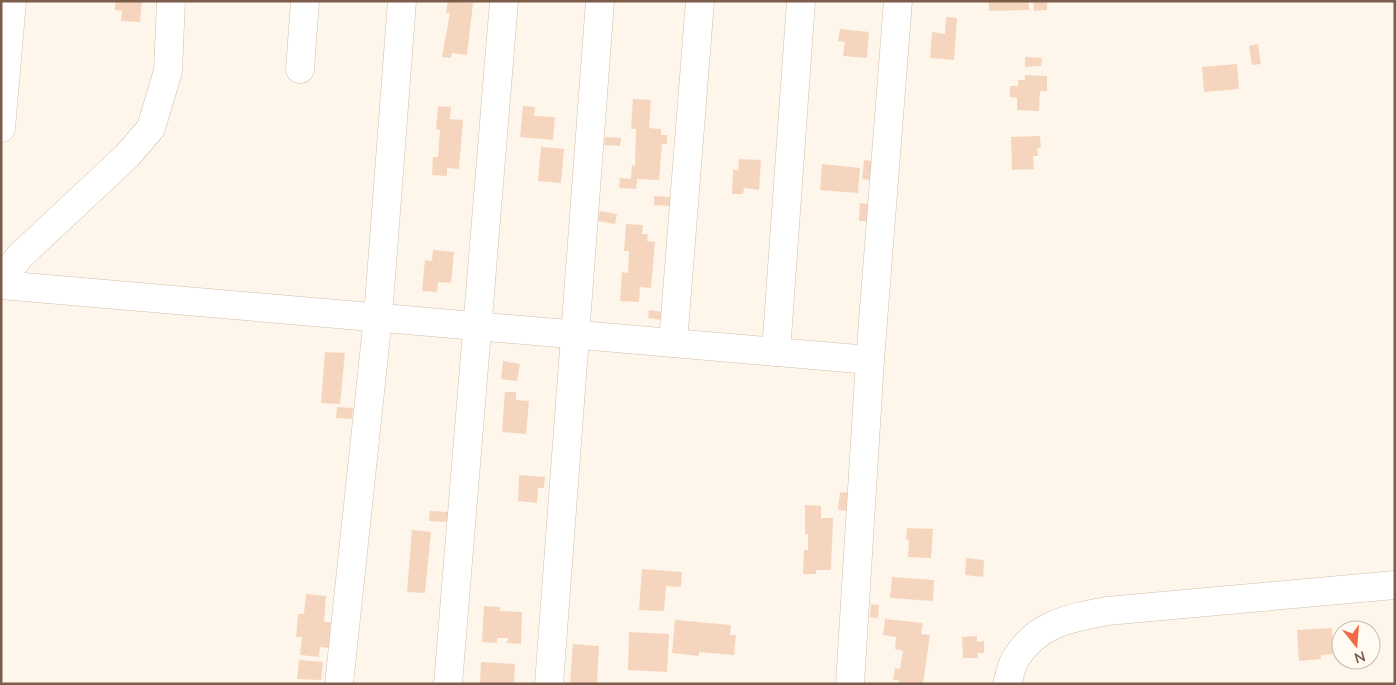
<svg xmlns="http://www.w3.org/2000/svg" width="1396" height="685" font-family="Mulish,sans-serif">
	<rect width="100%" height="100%" fill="#fef6ea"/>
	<!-- building -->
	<g fill="#f6d5bf">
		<polygon points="115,1 142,1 140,22 121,21 122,11 115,10"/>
		<polygon points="448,1 473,3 467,55 452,53 451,58 442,57 450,13 446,13"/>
		<polygon points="989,1 1029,1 1029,10 989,11"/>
		<polygon points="1033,1 1047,1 1047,10 1034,11"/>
		<polygon points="946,17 957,18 954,60 930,58 932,32 945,34"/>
		<polygon points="840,29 869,32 867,58 843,56 845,42 838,41"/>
		<polygon points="1258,44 1261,64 1252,65 1249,46"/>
		<polygon points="1025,57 1042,58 1041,66 1025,67"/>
		<polygon points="1237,64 1239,89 1204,92 1202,67"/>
		<polygon points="1025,75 1047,76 1047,91 1040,91 1039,111 1017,110 1017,98 1010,97 1010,86 1018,86 1018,80 1025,80"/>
		<polygon points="633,99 651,100 649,128 661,129 661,135 667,135 667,144 662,144 659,180 637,179 636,189 619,188 620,178 631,179 632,165 635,166 636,129 631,129"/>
		<polygon points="438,106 451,107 450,119 463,120 459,169 447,168 447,176 432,175 433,157 438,157 440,130 436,129"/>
		<polygon points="523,106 535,107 534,116 555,117 553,140 520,137"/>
		<polygon points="1040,136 1041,148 1037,148 1038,156 1033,156 1034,169 1012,170 1011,137"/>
		<polygon points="605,137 621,138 620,146 604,145"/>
		<polygon points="541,147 564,149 561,183 538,181"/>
		<polygon points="739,159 761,160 759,190 744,188 743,194 732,194 733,170 738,170"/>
		<polygon points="864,160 873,161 870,180 862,179"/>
		<polygon points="822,164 860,168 858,193 820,190"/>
		<polygon points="654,196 670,197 670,206 654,205"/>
		<polygon points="860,203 869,204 868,221 859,221"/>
		<polygon points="600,211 617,214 615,224 598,221"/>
		<polygon points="626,224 643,225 642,234 648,234 647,241 655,242 651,288 640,287 639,302 620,301 622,272 628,273 629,251 624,251"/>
		<polygon points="433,250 454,252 451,283 438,282 437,292 422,291 425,260 432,261"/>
		<polygon points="649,310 663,312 662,320 648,318"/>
		<polygon points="325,352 345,353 340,404 321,403"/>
		<polygon points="503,361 520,364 517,381 501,379"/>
		<polygon points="505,392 516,392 516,400 529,401 526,434 502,432"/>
		<polygon points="337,407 353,408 352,419 336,418"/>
		<polygon points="519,475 545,477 544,488 538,488 537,503 518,501"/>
		<polygon points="840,492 850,493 848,511 838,510"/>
		<polygon points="805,505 821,506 821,518 833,518 831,570 816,570 816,574 803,574 804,550 808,550 808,534 805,534"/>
		<polygon points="430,511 449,512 449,522 429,521"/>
		<polygon points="907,528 933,529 931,558 908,557 909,540 906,539"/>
		<polygon points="412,530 431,532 425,593 407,592"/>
		<polygon points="966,558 984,560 983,577 965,575"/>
		<polygon points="642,569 682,572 681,587 666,586 664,611 639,610"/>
		<polygon points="892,577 934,580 933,601 890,598"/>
		<polygon points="306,594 326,596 324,622 331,622 329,648 320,647 319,657 300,655 302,637 296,637 298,614 304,614"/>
		<polygon points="871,604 879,605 878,618 870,617"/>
		<polygon points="484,606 500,607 500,611 522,612 521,644 507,643 508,638 497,638 497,643 482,642"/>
		<polygon points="885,619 923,623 921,634 930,635 923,684 898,684 899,680 893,680 895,668 900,669 903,651 895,649 896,637 883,635"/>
		<polygon points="675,620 731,625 730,635 736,635 734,655 699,652 699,656 672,653"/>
		<polygon points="1332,628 1334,654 1321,655 1321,659 1299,661 1297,630"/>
		<polygon points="629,632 669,634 667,672 628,670"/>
		<polygon points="977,636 977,642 984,641 984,653 978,653 978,658 963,658 962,637"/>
		<polygon points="573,644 599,646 597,684 570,684"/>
		<polygon points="299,660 323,662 321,680 297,679"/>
		<polygon points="481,662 515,664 514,684 480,684"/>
	</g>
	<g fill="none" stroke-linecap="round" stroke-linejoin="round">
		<defs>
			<g id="minor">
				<polyline points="300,69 305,1"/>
				<polyline points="1,128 12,1"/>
				<polyline points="1,280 20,256 127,156 151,128 168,71 171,1"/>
				<polyline points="1,285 870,360"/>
				<polyline points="673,343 700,1"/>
				<polyline points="776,352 801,1"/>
				<polyline points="339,684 378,317 402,1"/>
				<polyline points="448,684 504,1"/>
				<polyline points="549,684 600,1"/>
				<polyline points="850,684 870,360 898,1"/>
				<path d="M1007,684c3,-8 4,-19 9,-26 22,-35 54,-40 91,-47l288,-26"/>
			</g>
		</defs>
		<!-- minor casing -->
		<use href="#minor" stroke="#d2bead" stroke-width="29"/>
		<!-- minor -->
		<use href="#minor" stroke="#fff" stroke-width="28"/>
	</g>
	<!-- border -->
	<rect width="1396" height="685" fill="none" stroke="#7c5c4a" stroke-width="5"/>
	<!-- north arrow -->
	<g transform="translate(1356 645) rotate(163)"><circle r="24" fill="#fffaf2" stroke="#cbbbaf"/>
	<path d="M0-4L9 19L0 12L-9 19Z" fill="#f16c46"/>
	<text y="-8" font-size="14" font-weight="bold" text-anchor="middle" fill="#7c5c4a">N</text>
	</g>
</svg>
